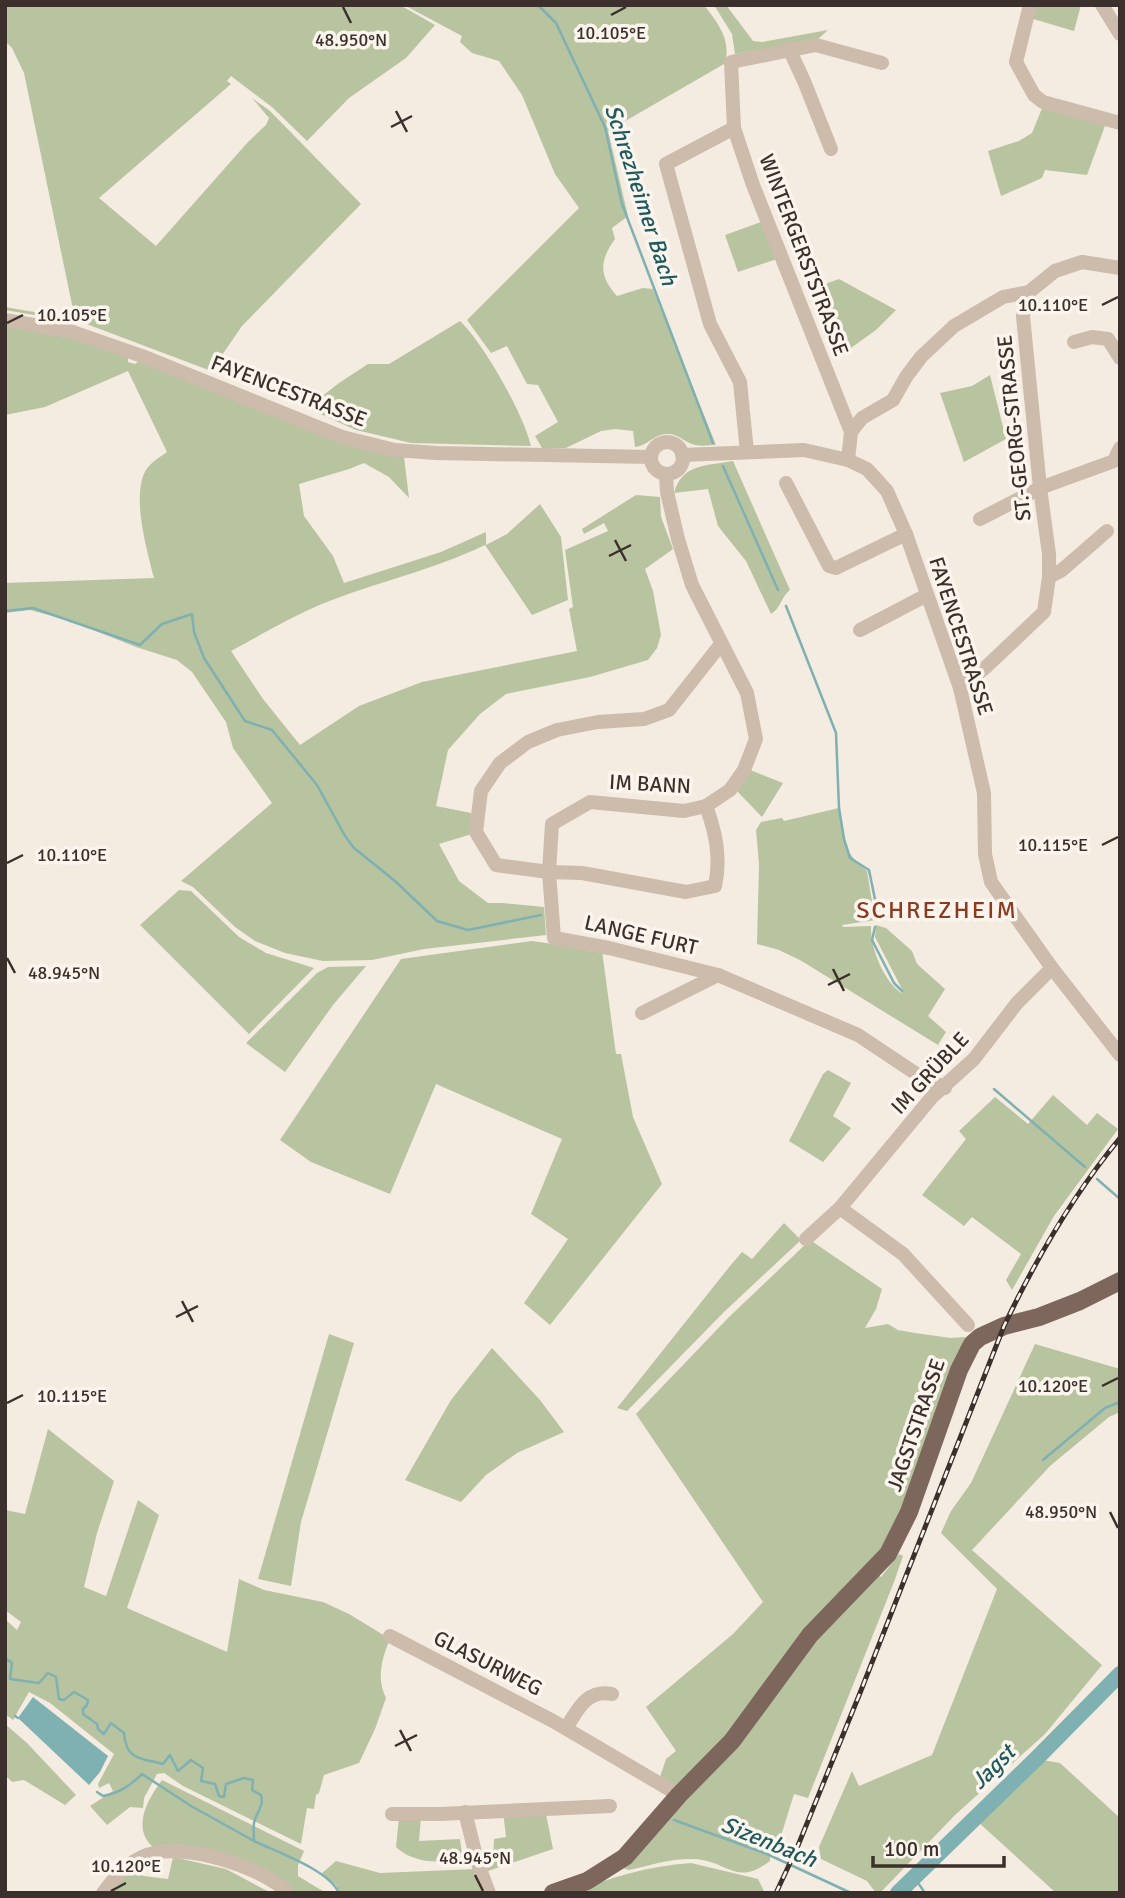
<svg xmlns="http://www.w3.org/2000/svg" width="1125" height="1898" font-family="Signika,sans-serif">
	<rect width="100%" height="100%" fill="#f4ebe1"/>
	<!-- green -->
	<g fill="#b8c4a0">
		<polygon points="5,5 400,5 435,25 406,58 349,98 307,141 272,107 231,76 227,81 231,84 99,198 156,246 248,142 266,125 269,118 252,98 270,111 361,204 242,326 211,371 76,320 75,322 5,310 5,307 75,319 24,73 12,48 5,41"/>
		<path d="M404,5h300c13,17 29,36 20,59l-116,67 20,85 -16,12 3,11c-16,22 -16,37 2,57l26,-8 10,1 63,156c-7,0 -17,2 -24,-1 -9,-3 -14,-11 -26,-10 -13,1 -19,12 -31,13l-2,-16 -18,-2 -14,2 -35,17h-24l-7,-12 23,-14 -20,-37 -11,-1 -20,-38 -16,7 -24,-33 112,-112 -24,-34 -33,-79 -23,-34 -27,-8 -12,-11 2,-6z"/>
		<polygon points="714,5 726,5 753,41 762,42 828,30 817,40 735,54 732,34"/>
		<polygon points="1034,5 1081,5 1074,31 1030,18"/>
		<polygon points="1043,106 1106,123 1087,175 1045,170 1042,178 1001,196 988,151 1019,141 1032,133"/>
		<polygon points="761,222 777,259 738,272 725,235"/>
		<polygon points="839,279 896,310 876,330 848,350 822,285"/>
		<path d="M460,321c24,23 63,92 71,125l-120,-3 -55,-13 -49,-22 32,-25 29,-19h21z"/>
		<path d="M5,325l67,11 56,18v8l7,2 5,-4 264,97 5,41 -20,-21 -25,-14 -15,6 -50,15 5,32 29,40 11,27 97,-31 45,-20v13l21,-11 33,-30 21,33 7,63 -36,15 -47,-70c-54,26 -109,37 -163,59 -32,13 -61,31 -91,47l32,48 37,46 59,-39 63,-24 155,-31 -8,-42 4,-2 -8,-57 43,-19 -4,-8 -20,11 -2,-5 54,-34 24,2 1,20 12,32 -28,20 8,22 8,44 -4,13 -9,12 -58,17 -84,17 -26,20 -32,36 -12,56 35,7 1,21 -33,10 20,37 29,22h14l42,4 2,28 -122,14 -52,11 -49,1 -38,-8 -30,-12 -20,-14 -42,-40 -12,-6 91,-78 -39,-55 -7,-26 -34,-50 -15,-12 -41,-13 -65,-26 -41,-11 -25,3v-30l149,-5c-7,-27 -23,-83 -8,-108 4,-7 14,-13 21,-18l-39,-81 -83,36 -40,8z"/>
		<polygon points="990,375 1006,439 964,462 940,393 972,386"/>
		<path d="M733,461l57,129c-9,7 -9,18 -19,24l-25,-53 -28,-35 -10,-37 -34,4c8,-30 33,-27 59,-32z"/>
		<polygon points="750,770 783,783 762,817 736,790"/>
		<path d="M839,808c4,31 3,43 28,63l8,49 -33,5 1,2 28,-1c-1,21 12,54 30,67l2,-2 -28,-54 1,-12 10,3 26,23 5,13 28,25 -17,27 18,16 -8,13 -138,-85 -21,-10 -22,-6 2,-80 -3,-34 5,-8 21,-4 2,3z"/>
		<polygon points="179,890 191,891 239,937 266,953 314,968 249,1034 140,925"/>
		<polygon points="532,941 602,951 616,1054 621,1054 633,1117 662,1184 550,1325 524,1303 568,1239 531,1214 562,1139 436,1084 390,1194 311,1162 280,1140 401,959"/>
		<polygon points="366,966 333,1005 285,1072 246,1043 317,973 328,967"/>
		<polygon points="828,1070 851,1083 833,1116 851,1128 823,1162 789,1141 823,1074"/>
		<polygon points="1053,1095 1087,1125 1097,1113 1118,1129 1054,1216 1012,1290 1006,1280 1021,1254 972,1217 964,1226 922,1195 966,1139 959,1131 995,1097 1028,1124"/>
		<polygon points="784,1223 801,1240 724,1312 627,1411 617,1408 730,1266 742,1252 752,1259"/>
		<polygon points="810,1240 882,1289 876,1309 865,1328 888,1324 898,1330 915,1333 951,1338 965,1337 903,1510 882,1550 679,1792 659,1780 666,1759 676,1751 646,1707 733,1634 763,1602 636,1414 728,1318"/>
		<polygon points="329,1334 354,1343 301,1522 291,1586 258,1579"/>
		<polygon points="1035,1344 1120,1369 1120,1412 1109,1417 1050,1466 972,1550 1102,1665 1045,1734 955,1815 880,1893 876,1893 867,1881 821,1859 819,1847 852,1771 859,1786 932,1755 997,1589 941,1533 951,1511 971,1483"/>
		<polygon points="492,1348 540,1400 564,1432 517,1453 486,1475 461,1502 405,1480 451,1400"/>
		<path d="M48,1429l66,52 -17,52 -13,54 22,9 32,-96 21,15 -32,93 100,44 12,-73 25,11 59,12 26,12 41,25c-8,19 -14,39 -4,59l-11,31 -16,34 -35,12 -5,18 -3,2 -2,14 -7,-1 -6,36 -118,-58 -19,-13 -7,1 -13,24 -1,10 -13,-1 -23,18 -17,-19 23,-15 -4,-8 -10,5 -1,-4 16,-30 -64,-51 -21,-11 -16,28 -8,-6v-95l12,11 4,-8 -16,-12v-100l20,4z"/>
		<path d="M899,1554l4,2 -9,26 -86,216 -14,-4 -18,58 -6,5v4c-35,26 -41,0 -76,-2 -22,-1 -43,6 -65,11l-6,-2 172,-205 82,-89 4,3z"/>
		<polygon points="5,1724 27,1743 76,1795 65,1805 24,1780 12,1782 5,1775"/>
		<polygon points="1043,1760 1060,1763 1120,1818 1120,1893 1056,1893 977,1821"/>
		<path d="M162,1780l142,71 -6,14v11l28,17h-31l-10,-10 -131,-35c-23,-19 -7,-48 8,-68z"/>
		<polygon points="545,1809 553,1849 485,1872 483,1867 493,1864 494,1839 506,1837 503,1811"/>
		<path d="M399,1817l22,1 -2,23 41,-2 3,23c-24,0 -49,2 -67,-15z"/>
		<polygon points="173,1857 226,1869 271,1893 110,1893 124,1875 141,1863 143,1876 168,1879"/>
		<polygon points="336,1861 380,1873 476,1869 488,1893 339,1893 336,1885 321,1874"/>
		<path d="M691,1863l67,16 7,14h-193c38,-16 77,-27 119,-30z"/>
	</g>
	<!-- water -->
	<polygon fill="#7fb0b2" points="33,1697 108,1756 100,1772 89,1785 18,1718"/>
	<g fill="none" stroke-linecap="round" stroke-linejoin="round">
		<!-- stream -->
		<g stroke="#7fb0b2" stroke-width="2.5">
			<polyline points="538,5 556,23 605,127 622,204 713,443"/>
			<polyline points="723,466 778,590"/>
			<polyline points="786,606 836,733 839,808 844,839 850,858 869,870 878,914"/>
			<polyline points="5,611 33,608 140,645 162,624 192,614 194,632 204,658 245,721 272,730 317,785 345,836 354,848 395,881 437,921 468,930 541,915"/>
			<polyline points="875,927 872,940 894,983 902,991"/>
			<polyline points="994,1089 1085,1167"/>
			<polyline points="1097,1179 1120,1199"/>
			<polyline points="1043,1460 1105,1408 1120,1402"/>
			<path d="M5,1658l7,5 -2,16 29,4 9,-10 8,4 3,22 5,1 10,-8 14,8 -1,5 -4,4v5l14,10 1,5 6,5 7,-11 13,10c2,27 16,25 39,31l7,-9 8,16 13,-11 12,8 -2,13 14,3 4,12 5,1 2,-13 18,-6 9,2 -1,10 9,5c3,13 -5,17 -7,28 -1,6 0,12 0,18 23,11 75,29 85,52"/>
			<polyline points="5,1708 6,1709"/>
			<polyline points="15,1716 18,1718"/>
			<path d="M97,1792l6,4c16,-3 27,-10 39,-22l49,32 63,35"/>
			<polyline points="674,1820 767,1854 851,1893"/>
			<polyline points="914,1877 925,1893"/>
		</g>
		<!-- river -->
		<polyline stroke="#7fb0b2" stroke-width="16" points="898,1893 1038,1757 1120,1674"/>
		<!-- minor -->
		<g stroke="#cdbbac" stroke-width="14">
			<polyline points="1030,5 1016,62 1034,95 1043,102 1120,123"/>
			<polyline points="1102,5 1120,34"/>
			<polyline points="789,49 804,81 831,149"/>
			<polyline points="734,128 666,164 710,324 740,382 747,452"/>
			<polyline points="5,320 73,332 142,356 342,437 395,450 436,453 651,457"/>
			<polyline points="1074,342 1092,337 1108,339 1120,358"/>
			<polyline points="851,432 862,418 893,400 906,377 921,357 954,326 1003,297 1029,292"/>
			<circle cx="667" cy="458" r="16"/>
			<polyline points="682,455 804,450 848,460 867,469 887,491 906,534 960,688 984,793 985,854 991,882 1052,968 1120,1055"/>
			<polyline points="848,460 851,432 753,185 734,128 731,62 816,45 882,63"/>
			<polyline points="666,474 667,492 678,539 692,585 747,693 756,739 744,770 730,790 706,806 684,811 590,802 552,824 549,872 554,938 609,948 718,975 858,1035 918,1075 945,1088"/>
			<polyline points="786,483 829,566 836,568 906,534"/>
			<polyline points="980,519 1040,488 1114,461 1120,448"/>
			<polyline points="1049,577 1062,570 1107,531"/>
			<polyline points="860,630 927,595"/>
			<polyline points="960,688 987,666 1044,612 1049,577 1049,554 1040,488 1023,316 1029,292 1055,271 1082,262 1120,268"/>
			<path d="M706,806c10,27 15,52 9,80l-29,6 -104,-19 -33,-1 -53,-7 -20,-33 5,-41 19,-28 28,-21 29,-12 41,-8 46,-3 25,-9 52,-66"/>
			<polyline points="642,1013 718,975"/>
			<polyline points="840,1208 903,1254 968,1325"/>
			<polyline points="806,1239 840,1208 932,1097 974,1059 1017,1003 1052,968"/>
			<polyline points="390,1636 553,1721 679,1795"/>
			<path d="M566,1728c12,-18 20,-39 46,-34"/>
			<polyline points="465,1812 478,1864 489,1893"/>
			<polyline points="392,1814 440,1814 610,1806"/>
			<path d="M103,1893c10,-14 24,-29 39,-36 35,-18 120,9 146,36"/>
		</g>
		<!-- major -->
		<polyline stroke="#7d675c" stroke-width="18" points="553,1893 587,1881 625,1857 679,1795 732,1741 810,1635 888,1554 909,1512 959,1370 972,1344 980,1337 1004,1326 1039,1317 1080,1301 1120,1281"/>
		<defs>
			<path id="rail" d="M776,1893l21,-45 63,-155 144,-367c32,-67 68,-130 116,-188"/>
		</defs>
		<!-- rail casing -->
		<use href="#rail" stroke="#3b302b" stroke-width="5"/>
		<!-- rail -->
		<use href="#rail" stroke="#fbf5ee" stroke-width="2.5" stroke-dasharray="8" stroke-linecap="butt"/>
	</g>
	<!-- ticks -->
	<path fill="none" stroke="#3b302b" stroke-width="2.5" d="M343,7l8,16M611,15l15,-8M396,111l11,21M391,127l21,-11M1102,305l16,-8M7,323l16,-8M615,540l11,21M609,556l22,-11M1102,845l16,-8M7,863l16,-8M7,958l8,15M833,969l11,22M828,985l22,-11M182,1301l11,21M176,1317l22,-11M1102,1386l16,-8M7,1403l16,-8M1110,1512l8,16M400,1730l11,21M395,1746l22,-11M475,1875l8,16M111,1891l15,-8"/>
	<g text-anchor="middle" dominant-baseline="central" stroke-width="7" stroke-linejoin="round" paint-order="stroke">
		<!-- street labels -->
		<g font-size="21" fill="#3b302b" stroke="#fbf5ee">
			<text transform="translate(804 255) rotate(69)">WINTERGERSTSTRASSE</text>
			<text transform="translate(289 391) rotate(21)">FAYENCESTRASSE</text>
			<text transform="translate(1014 428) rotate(-96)">ST.-GEORG-STRASSE</text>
			<text transform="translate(961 636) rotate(72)">FAYENCESTRASSE</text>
			<text transform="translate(650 784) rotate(3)">IM BANN</text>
			<text transform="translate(641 935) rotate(13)">LANGE FURT</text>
			<text transform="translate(930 1073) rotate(-47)">IM GRÜBLE</text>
			<text transform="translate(916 1425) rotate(-71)">JAGSTSTRASSE</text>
			<text transform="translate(488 1663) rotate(27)">GLASURWEG</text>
		</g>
		<!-- water labels -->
		<g font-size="23" font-style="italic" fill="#1f5a5e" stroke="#fbf5ee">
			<text transform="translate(641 195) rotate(72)">Schrezheimer Bach</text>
			<text transform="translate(993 1767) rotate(-45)">Jagst</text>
			<text transform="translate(769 1842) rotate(22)">Sizenbach</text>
		</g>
		<!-- quarter labels -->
		<g font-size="24" letter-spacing="2" fill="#8c3b22" stroke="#fbf5ee">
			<text x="937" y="910">SCHREZHEIM</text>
		</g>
	</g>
	<g font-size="18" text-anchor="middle" fill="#3b302b" stroke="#fbf5ee" stroke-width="7" stroke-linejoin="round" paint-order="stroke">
		<text x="611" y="39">10.105°E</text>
		<text x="351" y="46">48.950°N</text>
		<text x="1053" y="311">10.110°E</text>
		<text x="72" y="321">10.105°E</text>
		<text x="1053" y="851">10.115°E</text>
		<text x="72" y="861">10.110°E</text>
		<text x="64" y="979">48.945°N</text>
		<text x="1053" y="1392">10.120°E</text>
		<text x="72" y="1402">10.115°E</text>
		<text x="1061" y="1518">48.950°N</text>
		<text x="475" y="1864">48.945°N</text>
		<text x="126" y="1872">10.120°E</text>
	</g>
	<!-- border -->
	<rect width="1125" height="1898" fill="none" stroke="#3b302b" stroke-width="14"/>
	<!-- scale -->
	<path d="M873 1856v10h131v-10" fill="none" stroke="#3b302b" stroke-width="3.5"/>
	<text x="884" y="1856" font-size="21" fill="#3b302b" stroke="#fbf5ee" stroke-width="5" paint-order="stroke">100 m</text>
</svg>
